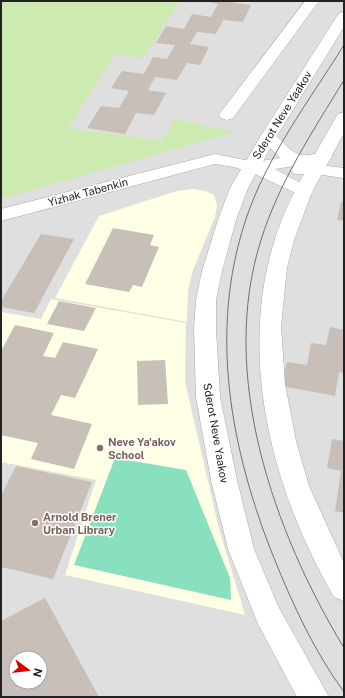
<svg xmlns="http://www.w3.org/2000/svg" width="345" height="698" font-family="'Public Sans',sans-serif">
	<rect width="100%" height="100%" fill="#f2efe9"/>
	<!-- residential -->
	<path fill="#e0dfdf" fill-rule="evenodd" d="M1,1h343v696h-343zM16,658h24v24h-24z"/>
	<!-- education -->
	<g fill="#ffffe5">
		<polygon points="193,189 205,191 214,195 217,206 215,217 193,270 188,290 187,322 55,298 99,216 177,191"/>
		<polygon points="51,299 186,323 185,382 219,529 245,615 65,575 96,480 1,462 1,312 41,319"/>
	</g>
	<!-- grass -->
	<polygon fill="#cdebb0" points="1,1 180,1 143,58 115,54 68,128 162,141 175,119 235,132 1,199"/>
	<!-- pitch -->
	<polygon fill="#88e0be" points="115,458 186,470 230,578 231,600 74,565"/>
	<!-- building -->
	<g fill="#c7bfb8" fill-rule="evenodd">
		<polygon points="203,1 235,1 234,3 251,5 243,22 223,20 216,34 197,32 190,44 209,47 200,65 187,63 177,80 155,77 148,90 166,93 154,115 136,113 125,134 87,128 101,106 119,108 129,91 111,88 122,71 144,74 153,57 167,59 175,45 156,43 166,26 184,29 192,14 211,17 218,4"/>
		<polygon points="341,202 344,202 344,221 337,220"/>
		<polygon points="113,228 154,235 150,245 159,247 142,287 133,285 129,292 85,284"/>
		<polygon points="41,234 74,239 34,313 1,307 1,301"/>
		<polygon points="59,301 96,308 84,331 47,324"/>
		<polygon points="15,325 54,333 43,356 55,358 63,342 98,349 75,398 61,395 51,415 92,424 74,469 31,459 38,443 1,435 1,351"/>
		<polygon points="330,327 344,330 344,373 339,372 335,396 281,386 287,362 307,365 311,343 326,345"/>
		<polygon points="165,360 168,404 138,405 137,361"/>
		<polygon points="332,439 344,441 344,513 335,511 341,471 327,468"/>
		<polygon points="16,466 92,482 53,579 1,567 1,496"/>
		<path d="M45,598l54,99h-98v-76zM16,658h24v24h-24z"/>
	</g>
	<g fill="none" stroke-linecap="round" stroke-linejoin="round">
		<defs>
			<g id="minor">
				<polygon points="305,1 319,1 233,118 227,120 221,118 219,115 221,112"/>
				<path d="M268,132c12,3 18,17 30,22 8,4 21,-3 31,-1l3,4 -3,4 -17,3 32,4v10l-28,-4h-22l-3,-4 3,-4 -19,3 35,19 3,4 -3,4 -6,1 -49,-23 -21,-7 -19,-3 -214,57v-12l214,-55 40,8 25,-4 -20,-21 2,-4z"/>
			</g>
			<g id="tertiary">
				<polygon points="344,12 344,27 278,134 248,188 236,220 222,271 216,300 216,329 220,397 237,480 254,549 279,608 329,697 297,697 258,624 228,549 211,480 196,397 194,329 196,300 202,271 218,220 230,188 262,134 337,16 339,13"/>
				<path d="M344,112v21l-32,59 -18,48 -7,28 -6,58 4,58 11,57 13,45 35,77v38l-10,-4c-61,-105 -97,-239 -59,-358 14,-44 39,-82 61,-122l2,-3z"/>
			</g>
		</defs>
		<!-- minor casing -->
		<use href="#minor" stroke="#a9a9a9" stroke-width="1"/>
		<!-- tertiary casing -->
		<use href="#tertiary" stroke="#a9a9a9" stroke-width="1"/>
		<!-- minor -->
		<use href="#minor" fill="#fff" fill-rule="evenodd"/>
		<!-- tertiary -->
		<use href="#tertiary" fill="#fff" fill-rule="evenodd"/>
		<!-- tram -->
		<g stroke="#707070" stroke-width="1">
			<path d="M344,45c-35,56 -77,111 -98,174 -38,113 -15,232 28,339 19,47 40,93 70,134"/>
			<path d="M344,80c-31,51 -65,102 -83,160 -43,135 13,292 83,408"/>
		</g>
	</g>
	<!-- markers -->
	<g fill="#8d6e63" stroke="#fff" stroke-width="1.5">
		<circle cx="100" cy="448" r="4"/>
		<circle cx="35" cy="523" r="4"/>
	</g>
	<g text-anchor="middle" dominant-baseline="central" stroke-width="3" stroke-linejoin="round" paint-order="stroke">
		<!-- street labels -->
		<g font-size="11" fill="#222" stroke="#fff">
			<text transform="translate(282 115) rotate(-58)">Sderot Neve Yaakov</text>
			<text transform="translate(88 192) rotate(-15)">Yizhak Tabenkin</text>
			<text transform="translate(216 433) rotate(80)">Sderot Neve Yaakov</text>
		</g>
		<!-- education labels -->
		<g font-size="11" font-weight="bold" fill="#785e54" stroke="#fff" text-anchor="start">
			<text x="108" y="442">Neve Ya'akov<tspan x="108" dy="13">School</tspan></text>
			<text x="43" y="517">Arnold Brener<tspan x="43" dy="13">Urban Library</tspan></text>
		</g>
	</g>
	<!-- border -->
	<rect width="345" height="698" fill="none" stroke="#222222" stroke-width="4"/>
	<!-- north arrow -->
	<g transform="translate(28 670) rotate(105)"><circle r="19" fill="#ffffff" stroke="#a7a7a7"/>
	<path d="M0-3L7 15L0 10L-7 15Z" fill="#d40000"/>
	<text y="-6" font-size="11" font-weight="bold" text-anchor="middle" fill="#222222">N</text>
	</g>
</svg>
